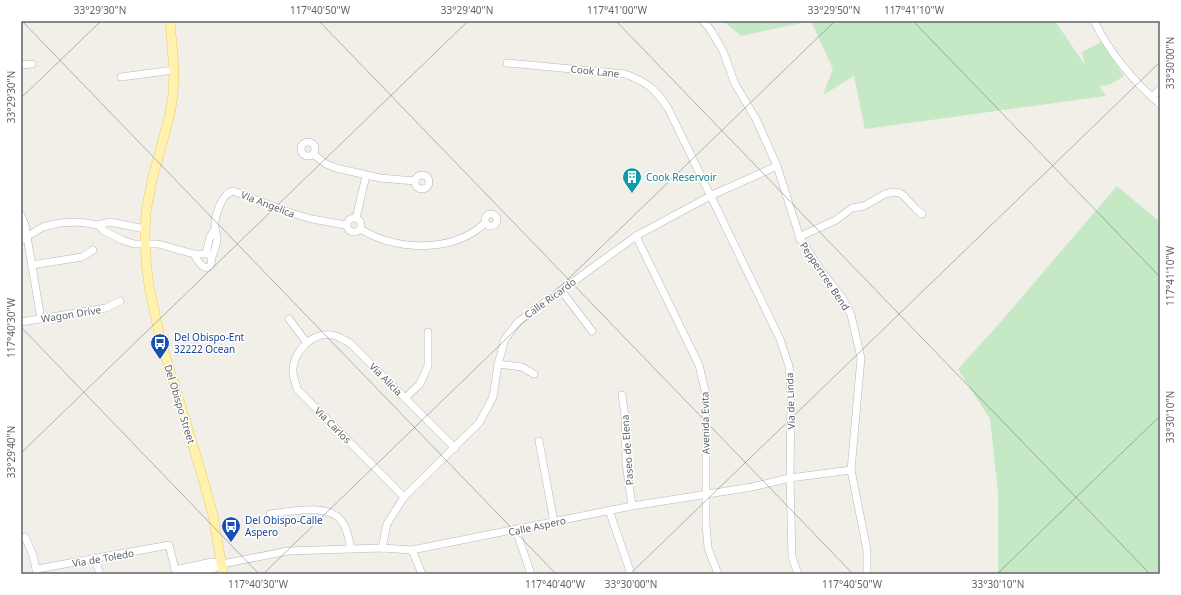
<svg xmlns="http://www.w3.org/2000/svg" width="1181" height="595" font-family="'Noto Sans',sans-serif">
	<rect width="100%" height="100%" fill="#f1efe8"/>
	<!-- green -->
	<g fill="#c5e8c5">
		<path d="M723,21h334v3l28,41 -3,-13 19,-10 23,34c-8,5 -14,10 -25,10l7,10 -241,33 -11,-53 -31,19 10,-26 -22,-48 -70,15z"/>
		<polygon points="1117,186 1160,222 1160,574 998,574 998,492 990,419 958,369 998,325"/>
	</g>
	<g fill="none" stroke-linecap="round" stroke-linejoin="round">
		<defs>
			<g id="minor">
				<polyline points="703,21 710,29 723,51 735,84 756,119 777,166 800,238 820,269 843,299 851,315 861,358 851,470 867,550 867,574"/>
				<path d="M1094,21c16,32 39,60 66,83"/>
				<path d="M507,63l118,11c22,8 32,16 44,36l111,229 9,27 2,27 -1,85 2,79 6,17"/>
				<polyline points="21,65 32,64"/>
				<polyline points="121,77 174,70"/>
				<polyline points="1152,97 1160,89"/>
				<circle cx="308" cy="149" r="7"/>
				<polyline points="313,154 326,164 336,168 380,178 415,181"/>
				<circle cx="422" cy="182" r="7"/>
				<circle cx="491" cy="220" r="6"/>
				<polyline points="21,215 25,225 41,319"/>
				<circle cx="354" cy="225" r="7"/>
				<polyline points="356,218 366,176"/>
				<path d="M98,225l6,6 18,9 12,4h24l36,10h15c4,5 3,16 -5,13 -4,-2 -8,-9 -10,-13"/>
				<path d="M360,229c9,5 18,10 28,12 32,9 72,6 97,-18"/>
				<polyline points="636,236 699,365 706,395 706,524 708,548 718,574"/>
				<polyline points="799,237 836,220 852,208 864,206 885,194 893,192 900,193 904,196 916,209 922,214"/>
				<polyline points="21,240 43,227 59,223 79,222 98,225 110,222 145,229"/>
				<polyline points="206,253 210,237 215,229"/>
				<path d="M212,257c2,-6 5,-12 5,-19 0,-3 -2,-6 -2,-9 -1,-12 6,-35 18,-38l58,22 21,6 34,6"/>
				<polyline points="32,265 82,257 93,250"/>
				<polyline points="561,290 592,331"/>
				<polyline points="289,319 307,343"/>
				<polyline points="21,322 106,308 120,301"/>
				<polyline points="498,364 522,367 534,374"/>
				<polyline points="622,395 625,417 626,463 632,506"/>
				<polyline points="405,398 420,384 428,366 428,332"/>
				<polyline points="539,441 554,522"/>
				<path d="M404,497l-107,-108c-1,-5 -3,-10 -4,-15 -2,-22 21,-45 43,-38 5,2 10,5 14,7l105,105"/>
				<polyline points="609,510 631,574"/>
				<path d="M270,514c20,-2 63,-13 74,11 4,7 5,16 7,24"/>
				<polyline points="516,530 531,574"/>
				<polyline points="25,537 33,555 37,574"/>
				<polyline points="382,548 387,524 404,497 479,423 493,397 498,364 505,339 518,322 636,236 712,195 777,166"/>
				<polyline points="412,550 422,574"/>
				<polyline points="95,559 100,574"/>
				<polyline points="37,569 169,545 176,573"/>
				<polyline points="175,570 212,562 222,564 288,551 382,548 412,550 632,506 752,487 790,478 851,470"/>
				<polyline points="183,574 213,569 222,564"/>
			</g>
			<polyline id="major" points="170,21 174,70 173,95 170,114 152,180 146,212 145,233 146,260 149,286 160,338 201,472 213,515 223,574"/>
		</defs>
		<!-- minor casing -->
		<use href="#minor" stroke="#b5b8bc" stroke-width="8"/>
		<!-- major casing -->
		<use href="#major" stroke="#f2c960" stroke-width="10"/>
		<!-- minor -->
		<use href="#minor" stroke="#fff" stroke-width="7"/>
		<!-- major -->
		<use href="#major" stroke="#fff2af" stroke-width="9"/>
	</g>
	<!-- ticks -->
	<path fill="none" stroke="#5f6368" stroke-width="1" stroke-opacity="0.45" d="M22,21l534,553M319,21l534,553M616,21l534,553M913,21l247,256M21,98l80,-77M21,327l238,247M21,453l447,-432M263,574l572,-553M630,574l530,-512M997,574l163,-158"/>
	<!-- icons -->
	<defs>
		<symbol id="building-pin" viewBox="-11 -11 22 30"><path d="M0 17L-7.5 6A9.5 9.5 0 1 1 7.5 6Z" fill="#0f9aa8" stroke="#fff"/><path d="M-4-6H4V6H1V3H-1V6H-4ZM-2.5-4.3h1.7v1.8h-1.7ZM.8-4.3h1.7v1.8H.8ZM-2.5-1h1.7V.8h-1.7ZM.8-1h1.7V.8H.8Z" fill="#fff"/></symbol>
		<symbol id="bus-pin" viewBox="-11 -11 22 30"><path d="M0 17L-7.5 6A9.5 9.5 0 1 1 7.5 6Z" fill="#1a4fb4" stroke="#fff"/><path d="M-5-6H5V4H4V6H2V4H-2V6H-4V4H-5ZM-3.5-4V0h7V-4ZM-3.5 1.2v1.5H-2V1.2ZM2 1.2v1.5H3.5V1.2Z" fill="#fff"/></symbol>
	</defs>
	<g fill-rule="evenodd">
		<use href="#building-pin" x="621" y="166" width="22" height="30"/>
		<use href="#bus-pin" x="149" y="332" width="22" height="30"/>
		<use href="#bus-pin" x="220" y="515" width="22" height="30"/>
	</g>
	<g text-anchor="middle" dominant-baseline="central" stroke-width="3" stroke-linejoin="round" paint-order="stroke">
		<!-- street labels -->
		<g font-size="10" fill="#5f6368" stroke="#fff">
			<text transform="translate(595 71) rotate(6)">Cook Lane</text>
			<text transform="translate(268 204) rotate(21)">Via Angelica</text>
			<text transform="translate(825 276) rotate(56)">Peppertree Bend</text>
			<text transform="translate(550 298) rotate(-36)">Calle Ricardo</text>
			<text transform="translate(71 314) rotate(-9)">Wagon Drive</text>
			<text transform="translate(386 379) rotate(45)">Via Alicia</text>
			<text transform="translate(790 401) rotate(-92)">Via de Linda</text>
			<text transform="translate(180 404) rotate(73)">Del Obispo Street</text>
			<text transform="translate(705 423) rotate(-91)">Avenida Evita</text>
			<text transform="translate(333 425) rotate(45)">Via Carlos</text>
			<text transform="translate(627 450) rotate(-94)">Paseo de Elena</text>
			<text transform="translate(537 526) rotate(-12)">Calle Aspero</text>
			<text transform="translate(103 558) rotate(-10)">Via de Toledo</text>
		</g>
		<!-- culture labels -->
		<g font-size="10" fill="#0d838f" stroke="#fff" text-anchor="start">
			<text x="646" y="177">Cook Reservoir</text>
		</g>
		<!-- transit labels -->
		<g font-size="10" fill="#164399" stroke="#fff" text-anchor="start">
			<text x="174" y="337">Del Obispo-Ent<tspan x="174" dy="12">32222 Ocean</tspan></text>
			<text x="245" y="520">Del Obispo-Calle<tspan x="245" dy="12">Aspero</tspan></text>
		</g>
	</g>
	<!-- border -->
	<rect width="1181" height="595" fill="none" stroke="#ffffff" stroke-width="44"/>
	<rect x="22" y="22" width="1137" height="551" fill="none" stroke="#5f6368" stroke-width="1.5"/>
	<g font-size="10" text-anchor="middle" fill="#5f6368">
		<text x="100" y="14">33°29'30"N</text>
		<text x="320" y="14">117°40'50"W</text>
		<text x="467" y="14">33°29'40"N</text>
		<text x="617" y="14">117°41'00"W</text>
		<text x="834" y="14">33°29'50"N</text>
		<text x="914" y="14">117°41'10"W</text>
		<text transform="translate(1170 63) rotate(-90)" y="4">33°30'00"N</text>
		<text transform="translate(11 97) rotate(-90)" y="4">33°29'30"N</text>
		<text transform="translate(1170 276) rotate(-90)" y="4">117°41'10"W</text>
		<text transform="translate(11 328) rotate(-90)" y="4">117°40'30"W</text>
		<text transform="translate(1170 417) rotate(-90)" y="4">33°30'10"N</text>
		<text transform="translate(11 452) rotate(-90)" y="4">33°29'40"N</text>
		<text x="258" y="588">117°40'30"W</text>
		<text x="555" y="588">117°40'40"W</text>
		<text x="631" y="588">33°30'00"N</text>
		<text x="852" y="588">117°40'50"W</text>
		<text x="998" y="588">33°30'10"N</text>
	</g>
</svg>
